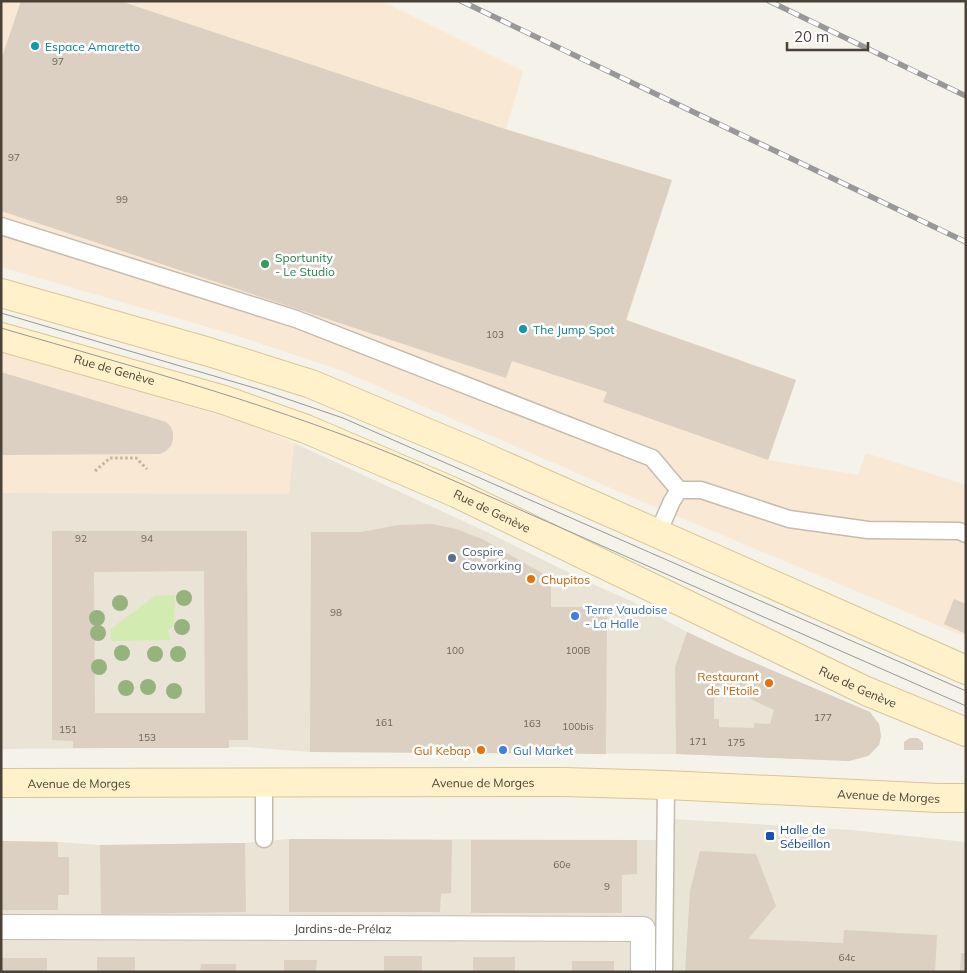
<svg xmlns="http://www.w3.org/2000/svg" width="967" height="973" font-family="Mulish,sans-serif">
	<rect width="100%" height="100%" fill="#f5f2e9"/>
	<!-- residential -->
	<g fill="#eae4d7">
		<polygon points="294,443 489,533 584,580 631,601 687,632 734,654 870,712 879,724 881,736 879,745 868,756 849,761 676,754 310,752 246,747 1,749 1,492 288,494"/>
		<polygon points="656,818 852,830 966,842 966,972 1,972 1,841 58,842 100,845 245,843 289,839 656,840"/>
	</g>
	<!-- commercial -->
	<g fill="#f8e8d4">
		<polygon points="1,1 382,1 523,71 506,129 672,180 627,320 796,380 768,460 858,475 866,453 966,485 966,637 634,498 343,371 232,334 1,267"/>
		<polygon points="1,351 252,425 294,443 289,494 1,493"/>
	</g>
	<!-- green -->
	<polygon fill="#d1ebb0" points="175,595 174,625 168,630 171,640 111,641 111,629 155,596"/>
	<!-- building -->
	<g fill="#dbd0c1" fill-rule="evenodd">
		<polygon points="21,1 120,1 505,129 672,180 626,320 796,380 768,460 603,402 607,392 512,361 506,378 1,211 1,60"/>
		<polygon points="1,372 166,422 171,427 173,433 173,440 171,446 166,451 160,454 1,455"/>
		<polygon points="432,524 456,529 482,539 551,578 551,607 607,607 606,754 310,752 311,532 361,532 398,525"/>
		<path d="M52,531h195l1,209h-19v8h-156v-7l-21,-1zM204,571l1,142h-110l-1,-141z"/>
		<polygon points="954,599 966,604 966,634 944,624"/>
		<path d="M687,632l47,22 136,58 9,12 2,12 -2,9 -11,11 -19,5 -173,-7 -1,-87zM720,685l54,25 -4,14 -16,-1v5l-35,-1v-8h-5v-20z"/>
		<polygon points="910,738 918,738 923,743 923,750 904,750 904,742"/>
		<polygon points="289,839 452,840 451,893 441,894 440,912 289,912"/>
		<polygon points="471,840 637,840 637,874 622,875 622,913 471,913"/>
		<polygon points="1,841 58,842 58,857 69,857 69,895 58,895 58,910 1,910"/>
		<polygon points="245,843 246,912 101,914 100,845"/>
		<polygon points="700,851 756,854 776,906 748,939 843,943 844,930 937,935 935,972 685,972 690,891"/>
		<polygon points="961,953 966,953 966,972 960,972"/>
		<rect x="384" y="956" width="38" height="16"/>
		<rect x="97" y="957" width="38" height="15"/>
		<rect x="473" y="957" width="42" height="15"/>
		<rect x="1" y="958" width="46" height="14"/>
		<polygon points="284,960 317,960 316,972 284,972"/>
		<rect x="572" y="961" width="42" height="11"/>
		<polygon points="201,964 236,964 236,972 200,972"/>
	</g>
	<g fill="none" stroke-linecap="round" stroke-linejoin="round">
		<defs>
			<g id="service">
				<polyline points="1,226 296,319 652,458 679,490"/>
				<polyline points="658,533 672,501 679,490 701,490 789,519 868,530 959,531 966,534"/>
				<polyline points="264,839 264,782"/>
				<polyline points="664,972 666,785"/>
			</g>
			<g id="pedestrian">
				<path id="s1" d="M1,927l642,2v43"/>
			</g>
			<g id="secondary">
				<polyline points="1,293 209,352 311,384 473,452 966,670"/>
				<path id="s2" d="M1,337l223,63 82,29 150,64 410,198 100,41"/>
				<path id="s3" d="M1,783l563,-1 102,3 273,13h27"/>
			</g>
		</defs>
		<!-- service casing -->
		<use href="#service" stroke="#c5bcae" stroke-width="19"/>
		<!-- pedestrian casing -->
		<use href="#pedestrian" stroke="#c5bcae" stroke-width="26"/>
		<!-- secondary casing -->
		<use href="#secondary" stroke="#d8c697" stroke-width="30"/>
		<!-- path -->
		<polyline stroke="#c4b59b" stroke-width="3" stroke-dasharray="2.5 2.5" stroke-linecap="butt" points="95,471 110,458 136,458 147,469"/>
		<!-- service -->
		<use href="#service" stroke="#fff" stroke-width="16"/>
		<!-- pedestrian -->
		<use href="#pedestrian" stroke="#fff" stroke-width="24"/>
		<!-- secondary -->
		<use href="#secondary" stroke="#fff1ca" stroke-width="28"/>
		<!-- tram -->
		<g stroke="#989898" stroke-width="1">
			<polyline points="1,313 258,389 343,418 966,691"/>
			<path d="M1,328c140,41 281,79 415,136l550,242"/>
		</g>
		<defs>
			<g id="rail">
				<polyline points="461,1 966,242"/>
				<polyline points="769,1 966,96"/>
			</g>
		</defs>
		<!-- rail casing -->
		<use href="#rail" stroke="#989898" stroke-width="5.5"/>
		<!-- rail -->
		<use href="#rail" stroke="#fff" stroke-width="4" stroke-dasharray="11" stroke-linecap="butt"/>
	</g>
	<!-- trees -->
	<g fill="#96b37e">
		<circle cx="184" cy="598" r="8"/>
		<circle cx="120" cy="603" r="8"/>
		<circle cx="97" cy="618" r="8"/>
		<circle cx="182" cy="627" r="8"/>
		<circle cx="98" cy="633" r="8"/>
		<circle cx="122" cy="653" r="8"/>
		<circle cx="155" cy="654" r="8"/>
		<circle cx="178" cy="654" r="8"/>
		<circle cx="99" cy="667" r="8"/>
		<circle cx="148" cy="687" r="8"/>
		<circle cx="126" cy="688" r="8"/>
		<circle cx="174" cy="691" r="8"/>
	</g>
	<!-- markers -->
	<g fill="#0f9aa8" stroke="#fff" stroke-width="2">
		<circle cx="35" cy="46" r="5"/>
		<circle cx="523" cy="329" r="5"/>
	</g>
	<circle fill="#2e9e5b" stroke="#fff" stroke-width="2" cx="265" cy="264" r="5"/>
	<circle fill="#5c6f8a" stroke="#fff" stroke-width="2" cx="452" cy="558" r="5"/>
	<g fill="#e8710a" stroke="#fff" stroke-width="2">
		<circle cx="531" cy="579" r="5"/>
		<circle cx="769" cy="683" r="5"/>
		<circle cx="481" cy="750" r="5"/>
	</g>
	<g fill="#3f7fe0" stroke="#fff" stroke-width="2">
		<circle cx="575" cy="616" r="5"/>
		<circle cx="503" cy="750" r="5"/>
	</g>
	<rect fill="#1a4fb4" stroke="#fff" stroke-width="2" x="765" y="831" width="10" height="10" rx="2.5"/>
	<g text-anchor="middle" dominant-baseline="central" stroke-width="5" stroke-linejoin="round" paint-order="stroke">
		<!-- number labels -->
		<g font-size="10" fill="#6e665a">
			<text x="58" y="61">97</text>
			<text x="14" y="157">97</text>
			<text x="122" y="199">99</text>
			<text x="495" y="334">103</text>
			<text x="81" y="538">92</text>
			<text x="147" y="538">94</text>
			<text x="336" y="612">98</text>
			<text x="455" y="650">100</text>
			<text x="578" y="650">100B</text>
			<text x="823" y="717">177</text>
			<text x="384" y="722">161</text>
			<text x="532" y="723">163</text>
			<text x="578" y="726">100bis</text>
			<text x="68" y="729">151</text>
			<text x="147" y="737">153</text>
			<text x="698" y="741">171</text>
			<text x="736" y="742">175</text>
			<text x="562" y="864">60e</text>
			<text x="607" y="886">9</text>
			<text x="847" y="957">64c</text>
		</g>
		<!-- culture labels -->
		<g font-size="12" fill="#0d838f" stroke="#fff" text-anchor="start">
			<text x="45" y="46">Espace Amaretto</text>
			<text x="533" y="329">The Jump Spot</text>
		</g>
		<!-- leisure labels -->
		<g font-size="12" fill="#27864d" stroke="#fff" text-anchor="start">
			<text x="275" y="257">Sportunity<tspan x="275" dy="14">- Le Studio</tspan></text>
		</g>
		<!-- street labels -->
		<g font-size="12" fill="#4a4237" stroke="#fff">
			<text stroke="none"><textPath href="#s2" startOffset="118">Rue de Genève</textPath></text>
			<text stroke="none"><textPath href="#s2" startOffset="522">Rue de Genève</textPath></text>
			<text stroke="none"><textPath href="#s2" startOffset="928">Rue de Genève</textPath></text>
			<text stroke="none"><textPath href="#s3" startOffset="482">Avenue de Morges</textPath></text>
			<text stroke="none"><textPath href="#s3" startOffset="78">Avenue de Morges</textPath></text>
			<text stroke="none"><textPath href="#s3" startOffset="888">Avenue de Morges</textPath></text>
			<text stroke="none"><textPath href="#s1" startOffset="342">Jardins-de-Prélaz</textPath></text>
		</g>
		<!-- service labels -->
		<g font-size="12" fill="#4e5e75" stroke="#fff" text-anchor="start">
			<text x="462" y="551">Cospire<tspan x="462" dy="14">Coworking</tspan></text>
		</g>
		<!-- food labels -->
		<g font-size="12" fill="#c56008" stroke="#fff" text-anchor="end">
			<text x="541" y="579" text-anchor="start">Chupitos</text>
			<text x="759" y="676">Restaurant<tspan x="759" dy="14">de l'Etoile</tspan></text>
			<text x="471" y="750">Gul Kebap</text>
		</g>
		<!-- shop labels -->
		<g font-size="12" fill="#366cbe" stroke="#fff" text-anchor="start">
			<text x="585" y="609">Terre Vaudoise<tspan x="585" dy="14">- La Halle</tspan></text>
			<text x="513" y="750">Gul Market</text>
		</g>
		<!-- transit labels -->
		<g font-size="12" fill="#164399" stroke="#fff" text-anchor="start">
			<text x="780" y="829">Halle de<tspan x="780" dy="14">Sébeillon</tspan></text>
		</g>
	</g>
	<!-- border -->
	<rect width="967" height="973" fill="none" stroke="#4a4237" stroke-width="5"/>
	<!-- scale -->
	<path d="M787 42v8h81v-8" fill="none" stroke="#4a4237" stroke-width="2.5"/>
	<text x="794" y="42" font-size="15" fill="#4a4237" stroke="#ffffff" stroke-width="4" paint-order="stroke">20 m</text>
</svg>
